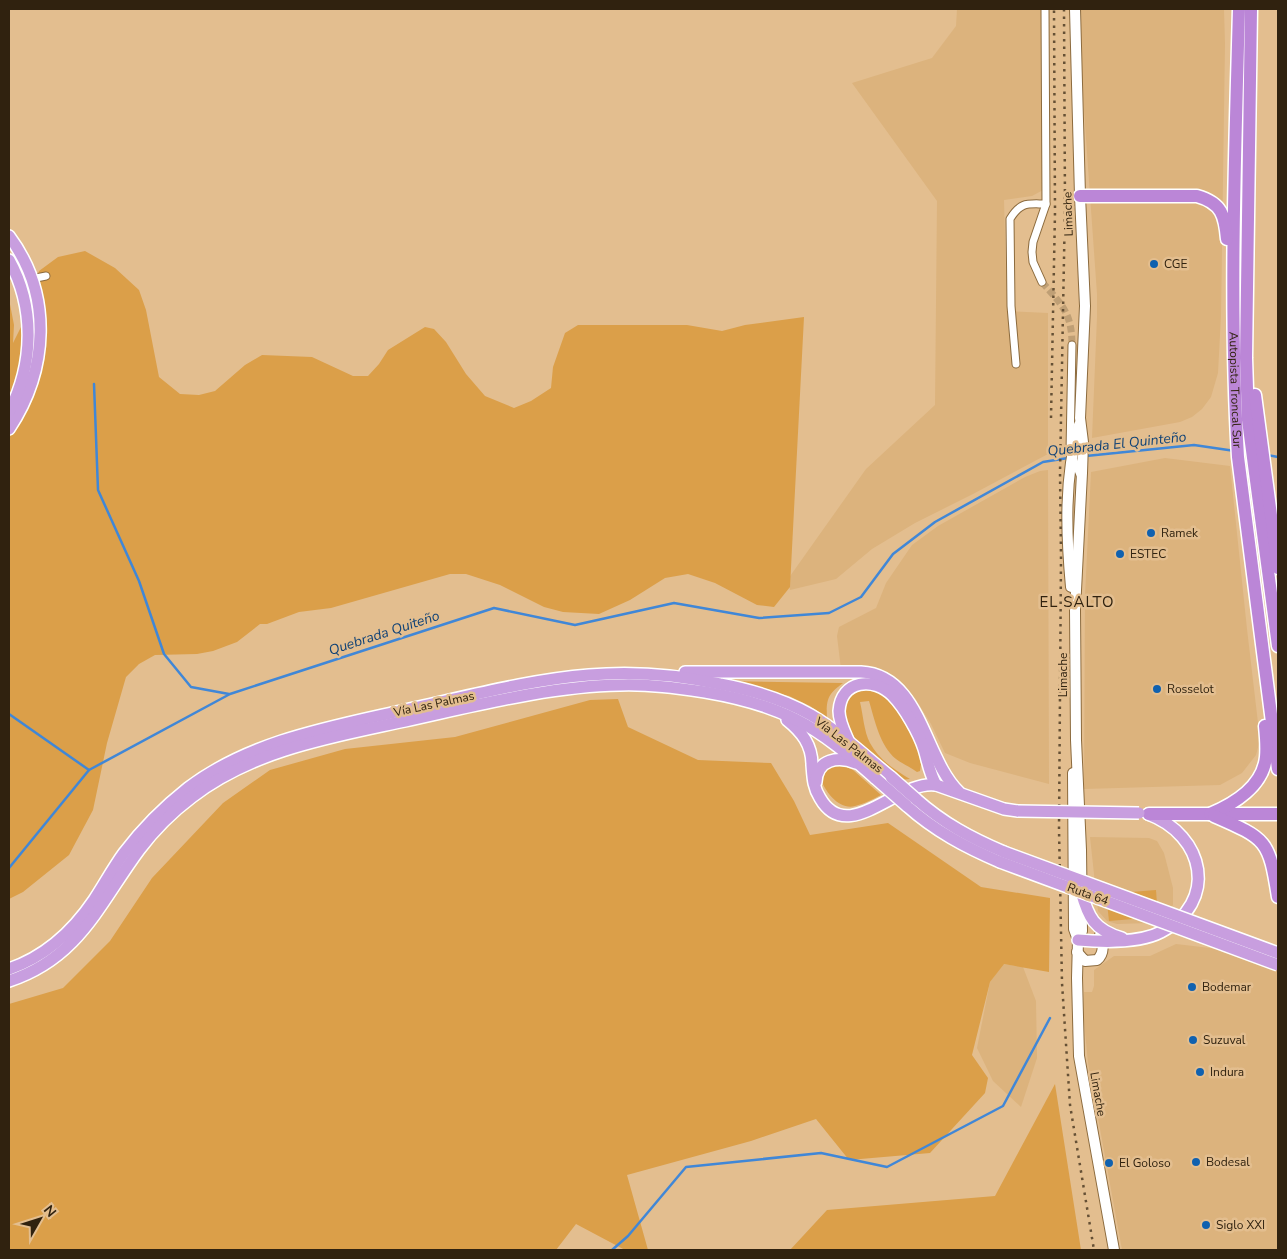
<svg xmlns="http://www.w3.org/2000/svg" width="1287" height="1259" font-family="'Nunito Sans',sans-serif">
	<rect width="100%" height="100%" fill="#e3be8f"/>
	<!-- built -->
	<g fill="#dcb37d">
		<polygon points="957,9 1041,9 1043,190 1032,196 1004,200 1007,311 1048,313 1048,454 973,494 915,523 872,549 836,579 790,590 788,579 866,469 935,405 937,201 852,83 932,58 956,26"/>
		<polygon points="1080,9 1224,9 1225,44 1221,316 1218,373 1211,397 1202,409 1192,417 1180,422 1092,438 1097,317 1097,294 1081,68"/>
		<polygon points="1165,458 1230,466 1247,629 1260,740 1256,755 1242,773 1220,785 1084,789 1085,596 1091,472"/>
		<polygon points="1048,470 1049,784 970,763 945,753 931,724 915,698 894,677 876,670 841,669 837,636 839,627 876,608 886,583 912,545 938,526 1025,477 1040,471"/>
		<polygon points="1090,837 1149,838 1157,841 1164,853 1173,888 1173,905 1165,916 1150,923 1117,924 1107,921 1098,911"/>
		<polygon points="1176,944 1278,956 1278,1250 1122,1250 1088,1063 1084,1021 1084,992 1092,992 1094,986 1094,970 1114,956 1150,956"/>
		<polygon points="1003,964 1023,967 1036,1001 1037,1058 1021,1107 993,1081 977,1048 990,982"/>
	</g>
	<!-- green -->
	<g fill="#db9f49">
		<polygon points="85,251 115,268 139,290 146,310 159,377 180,394 199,395 215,391 245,365 262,355 312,357 353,376 368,376 379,364 388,350 425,327 434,329 446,342 466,374 485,396 514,408 531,401 551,388 553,367 565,333 578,325 687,325 722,331 745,325 804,317 790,587 774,607 757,605 715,583 688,574 665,578 630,600 599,614 563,612 544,607 500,585 466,574 450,574 331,608 299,612 267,624 260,624 237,642 213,651 197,654 155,655 139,664 126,677 107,743 93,810 69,855 23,892 9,899 9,299 14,325 13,343 21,327 39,271 58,257"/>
		<path d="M725,681l118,2c-15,11 -17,16 -16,35l-17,-12 -21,-10z"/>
		<path d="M861,687l19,4 13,12 25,44 3,17 -1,7 -3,1c-7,-5 -14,-8 -21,-13 -16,-13 -21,-38 -27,-58l-9,1c3,12 4,30 10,41 9,17 25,27 40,36l-10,1c-26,-21 -85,-60 -39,-93z"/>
		<polygon points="618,699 628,727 698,760 771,763 794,801 810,835 888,823 981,887 1050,898 1049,972 1004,964 990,982 972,1055 988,1078 985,1093 930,1153 849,1160 816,1119 751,1141 627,1175 648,1250 625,1250 576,1224 556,1250 9,1250 9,1004 63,988 110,941 152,878 223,803 270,770 345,749 455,737 590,700"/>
		<path d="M842,765l11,5 28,25c-8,4 -17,9 -26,11 -15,4 -28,-12 -33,-24l3,-10 5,-6z"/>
		<polygon points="1156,890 1158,917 1109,921 1106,894"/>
		<polygon points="1055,1084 1081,1250 790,1250 827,1210 995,1196"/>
	</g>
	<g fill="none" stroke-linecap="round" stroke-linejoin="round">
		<!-- stream -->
		<g stroke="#4087d7" stroke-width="2.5">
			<polyline points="94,384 98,490 139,581 164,654 191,687 229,694"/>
			<polyline points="1267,455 1278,457"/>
			<polyline points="1086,456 1194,445 1235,451"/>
			<polyline points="9,714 89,770"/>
			<polyline points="9,868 89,770 230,694 494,608 575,625 674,603 759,618 829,613 861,597 893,554 935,522 1043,462 1068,458"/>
			<polyline points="612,1250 628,1236 686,1167 821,1153 887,1167 1003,1106 1050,1018"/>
		</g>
		<!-- minor-tunnel -->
		<path stroke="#bf9f75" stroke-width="7" stroke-dasharray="7 3.5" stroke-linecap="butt" d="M1042,282c20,23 30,31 30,63"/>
		<defs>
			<g id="minor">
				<polyline points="31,279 46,276"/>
				<polyline points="1042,282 1033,262 1032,252 1033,242 1046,204 1045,9"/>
				<polyline points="1072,345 1070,451 1080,475"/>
				<path d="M1016,364l-5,-58 -1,-87c11,-18 18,-15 36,-15"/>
			</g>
			<g id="secondary">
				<polyline points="1075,9 1080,196 1085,306 1080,418 1083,442 1082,473 1075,610 1076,740 1081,850 1082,931 1078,940 1077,978 1079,1056 1114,1250"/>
				<path d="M1071,587c-5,-54 -7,-110 8,-162"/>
				<polyline points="1073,773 1074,929 1078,940"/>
				<path d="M1077,952l8,9 12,-1c8,-7 6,-16 3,-25"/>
			</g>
			<g id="trunk">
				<path d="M9,236c44,59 39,134 0,193"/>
				<path d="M9,260c26,47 25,104 0,152"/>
				<path d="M685,672h176c60,3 63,87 98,120"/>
				<path d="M787,720c15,12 25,25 25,45 1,12 1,22 8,33 28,49 78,-19 116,-13l68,24 14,2"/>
				<path d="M848,740c-4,-9 -9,-19 -9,-29 2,-31 35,-35 54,-15 11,11 26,37 31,53 4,13 5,23 12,36"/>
				<path d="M816,782c1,-23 22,-26 40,-19"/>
				<path d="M916,799c27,24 55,39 88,53"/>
				<path d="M907,806c28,25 58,41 93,56"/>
				<path d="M1081,891c7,26 13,39 41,47"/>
				<path d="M1078,940c23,2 62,3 83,-8 58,-30 44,-97 -13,-118"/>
				<path d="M9,969c35,-12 64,-38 85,-69 10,-15 19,-32 30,-47 18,-24 40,-46 64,-65 62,-47 142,-61 217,-78 61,-13 122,-30 184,-35 44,-4 89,0 131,9 32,6 63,15 91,31 29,17 54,41 80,62"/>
				<path d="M9,981c70,-23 90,-77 130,-131 15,-20 33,-38 53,-53 61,-47 139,-60 213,-76 69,-15 145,-35 215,-36 29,-1 57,3 85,7 30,5 62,13 90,27 30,15 55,37 80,59"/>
			</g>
			<g id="motorway">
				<path id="s1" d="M1239,9c-4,149 -10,299 -1,448l40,312"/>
				<polyline points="1251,9 1246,358 1248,420 1278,646"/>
				<path d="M1080,196h117c25,7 28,20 30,43"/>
				<polyline points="1255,395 1278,568"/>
				<polyline points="1149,814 1278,814"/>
				<path d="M1210,814c24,-10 53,-28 56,-57 1,-10 0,-21 -1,-31"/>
				<path d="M1214,816c53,23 55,24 64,81"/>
			</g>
		</defs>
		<!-- minor casing -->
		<use href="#minor" stroke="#8c6b3e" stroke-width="9"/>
		<!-- secondary casing -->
		<use href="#secondary" stroke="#8c6b3e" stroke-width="12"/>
		<!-- trunk casing -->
		<use href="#trunk" stroke="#fff" stroke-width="14"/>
		<!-- motorway casing -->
		<use href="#motorway" stroke="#fff" stroke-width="15"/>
		<!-- minor -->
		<use href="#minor" stroke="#fff" stroke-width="7"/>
		<!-- secondary -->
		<use href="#secondary" stroke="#fff" stroke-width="10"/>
		<!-- trunk -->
		<use href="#trunk" stroke="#c89edf" stroke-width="11"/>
		<!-- motorway -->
		<use href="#motorway" stroke="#bb86d7" stroke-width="12"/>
		<!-- rail -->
		<g stroke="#655035" stroke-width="2.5" stroke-dasharray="2.5 5" stroke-linecap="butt">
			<polyline points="1064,9 1065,205 1060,472 1061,558 1059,829 1062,983 1070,1105 1094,1250"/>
			<polyline points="1051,418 1055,212 1054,9"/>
		</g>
		<defs>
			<g id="trunk-bridge">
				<polyline points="891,777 916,799"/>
				<polyline points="875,778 907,806"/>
				<polyline points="1018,811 1139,813"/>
				<polyline points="1004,852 1278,953"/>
				<polyline points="1000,862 1278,965"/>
			</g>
		</defs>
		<!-- trunk-bridge casing -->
		<use href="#trunk-bridge" stroke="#fff" stroke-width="14" stroke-linecap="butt"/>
		<!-- trunk-bridge -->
		<use href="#trunk-bridge" stroke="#c89edf" stroke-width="11"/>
	</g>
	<!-- markers -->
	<g fill="#1061af" stroke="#e3be8f" stroke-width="2">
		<circle cx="1154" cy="264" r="5"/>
		<circle cx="1151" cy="533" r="5"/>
		<circle cx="1120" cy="554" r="5"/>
		<circle cx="1157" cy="689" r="5"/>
		<circle cx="1192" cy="987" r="5"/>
		<circle cx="1193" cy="1040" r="5"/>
		<circle cx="1200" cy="1072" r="5"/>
		<circle cx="1196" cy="1162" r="5"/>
		<circle cx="1109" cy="1163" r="5"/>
		<circle cx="1206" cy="1225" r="5"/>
	</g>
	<g text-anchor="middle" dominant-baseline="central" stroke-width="5" stroke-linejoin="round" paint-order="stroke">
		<!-- street labels -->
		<g font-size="12" fill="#30220f" stroke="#e3be8f">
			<text transform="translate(1068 214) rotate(-92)">Limache</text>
			<text stroke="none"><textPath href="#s1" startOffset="381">Autopista Troncal Sur</textPath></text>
			<text transform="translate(1063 675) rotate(-90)">Limache</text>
			<text transform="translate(434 704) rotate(-12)">Vía Las Palmas</text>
			<text transform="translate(849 745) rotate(38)">Vía Las Palmas</text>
			<text transform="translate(1088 894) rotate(20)">Ruta 64</text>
			<text transform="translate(1098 1094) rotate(80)">Limache</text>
		</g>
		<!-- poi labels -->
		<g font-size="12" fill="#30220f" stroke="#e3be8f" text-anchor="start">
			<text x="1164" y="264">CGE</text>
			<text x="1161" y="533">Ramek</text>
			<text x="1130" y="554">ESTEC</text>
			<text x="1167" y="689">Rosselot</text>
			<text x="1202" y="987">Bodemar</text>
			<text x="1203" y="1040">Suzuval</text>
			<text x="1210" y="1072">Indura</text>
			<text x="1206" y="1162">Bodesal</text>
			<text x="1119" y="1163">El Goloso</text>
			<text x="1216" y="1225">Siglo XXI</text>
		</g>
		<!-- water labels -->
		<g font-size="14" font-style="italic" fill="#104276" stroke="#e3be8f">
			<text transform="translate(1117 444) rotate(-6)">Quebrada El Quinteño</text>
			<text transform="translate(384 633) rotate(-18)">Quebrada Quiteño</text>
		</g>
		<!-- quarter labels -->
		<g font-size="15" letter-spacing="1" fill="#30220f" stroke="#e3be8f">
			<text x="1077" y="602">EL SALTO</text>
		</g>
	</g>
	<!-- border -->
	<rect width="1287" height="1259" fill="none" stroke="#30220f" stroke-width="20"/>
	<!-- north arrow -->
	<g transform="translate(40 1219) rotate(51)" stroke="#e3be8f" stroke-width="4" paint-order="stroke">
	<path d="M0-4L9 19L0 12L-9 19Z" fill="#30220f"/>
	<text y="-8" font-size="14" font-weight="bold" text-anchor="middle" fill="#30220f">N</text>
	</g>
</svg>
